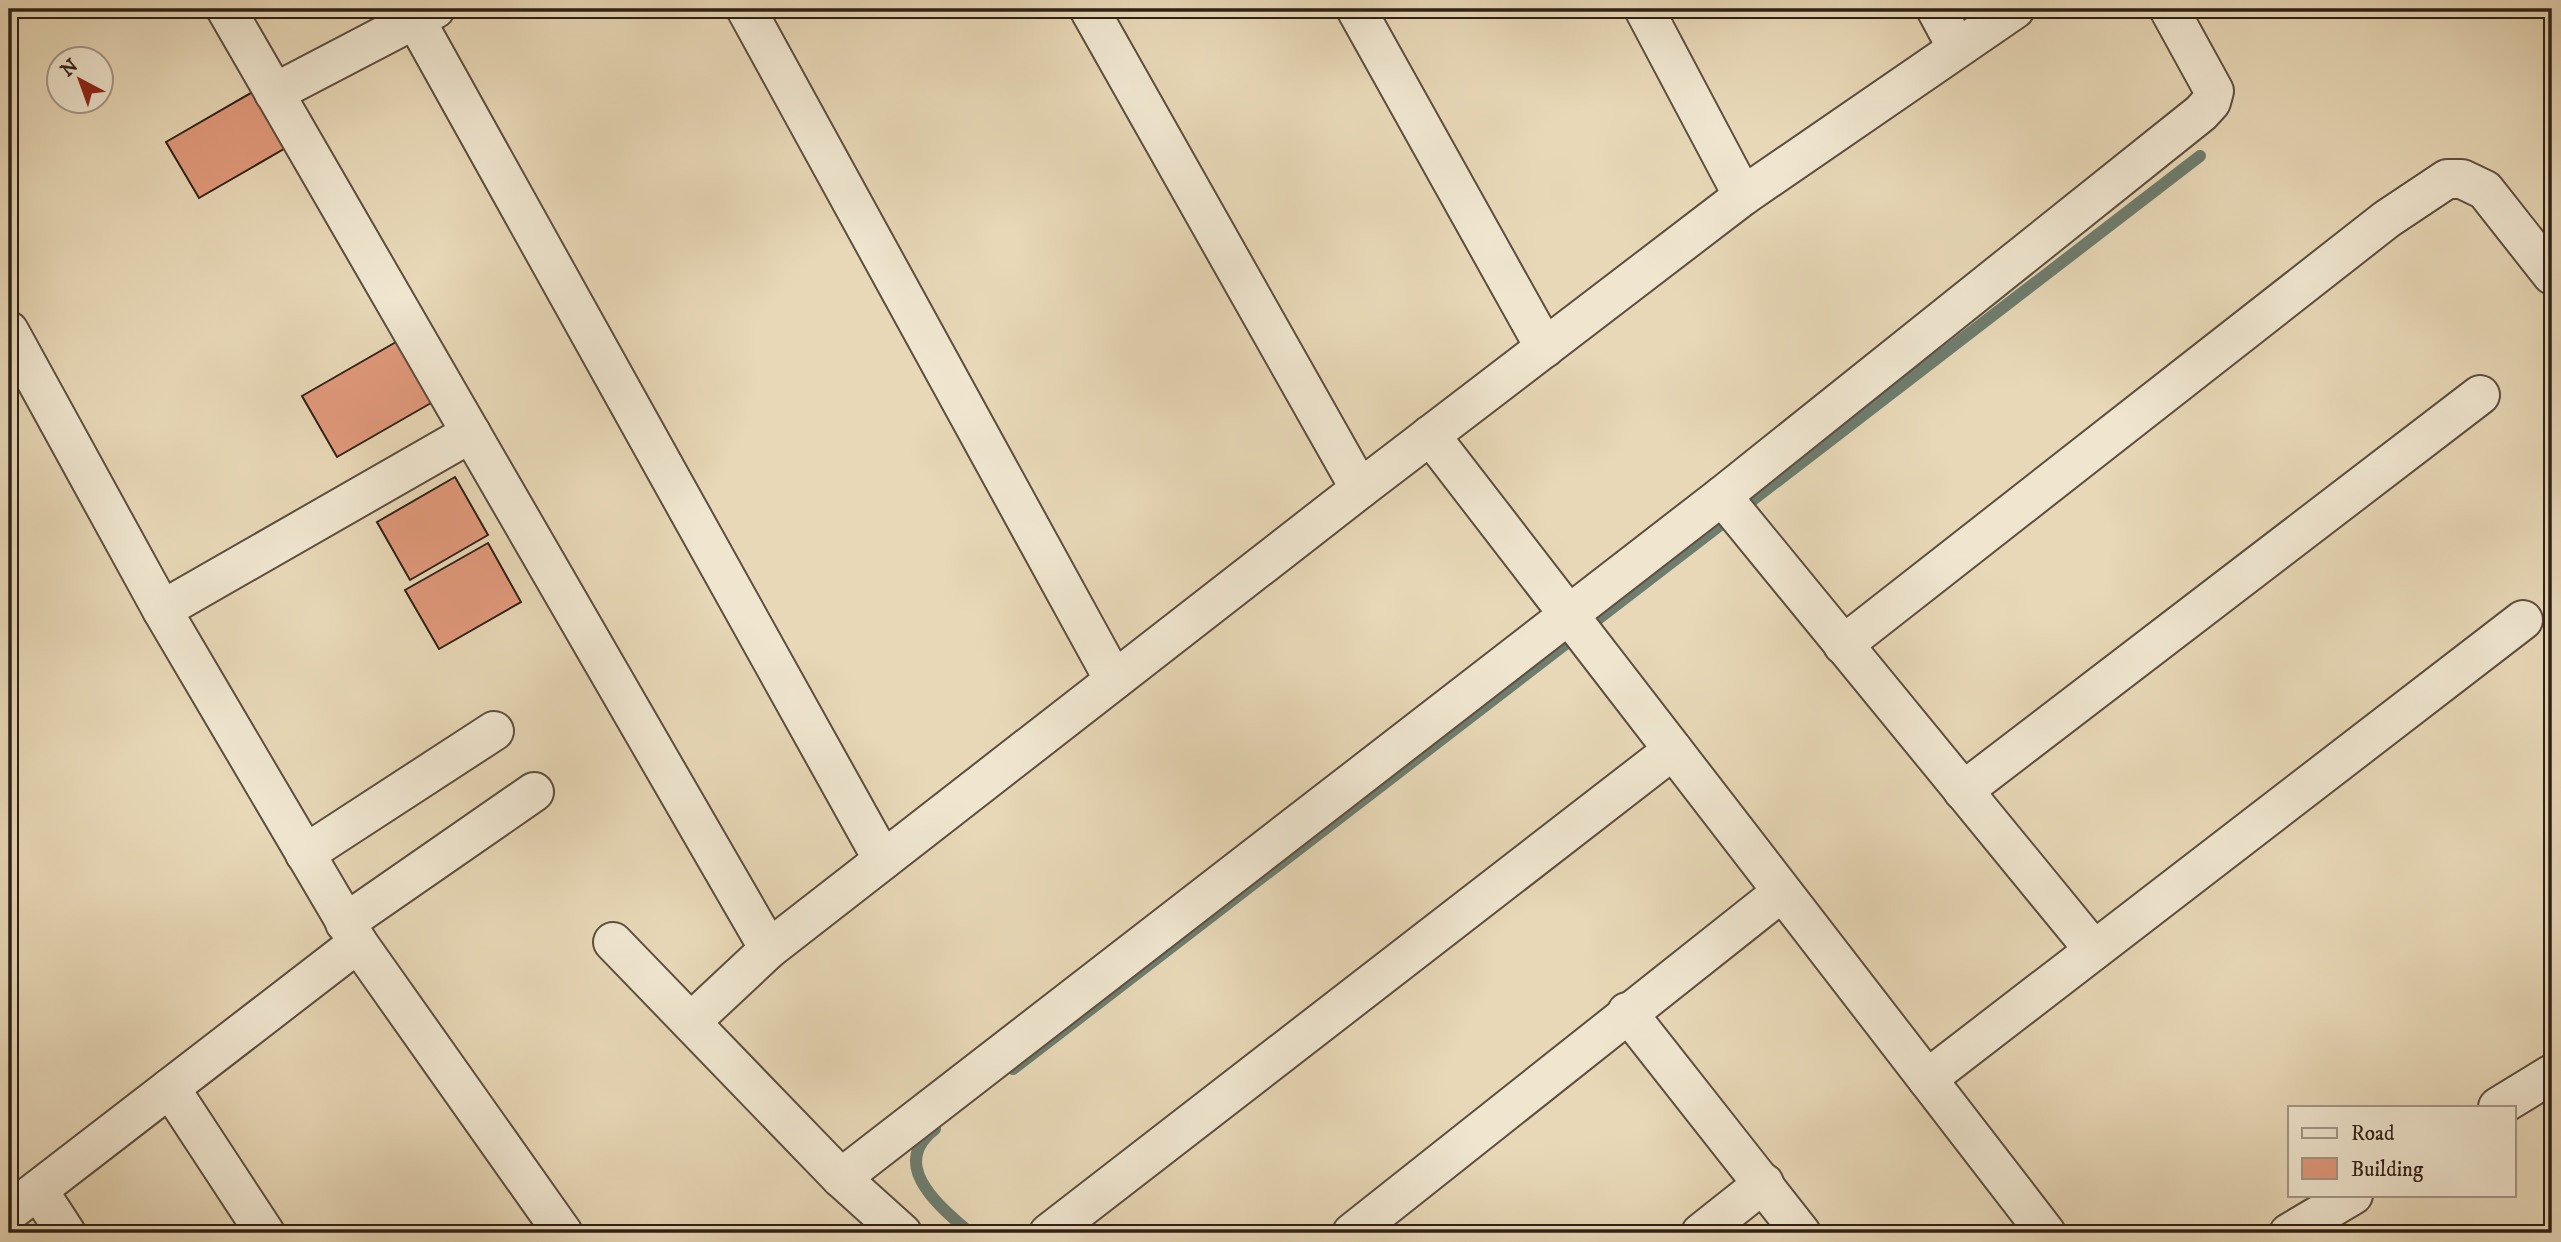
<svg xmlns="http://www.w3.org/2000/svg" width="2561" height="1242" font-family="'IM FELL DW Pica',serif">
	<rect width="100%" height="100%" fill="#e8d8b7"/>
	<filter id="stains"><feTurbulence type="fractalNoise" baseFrequency=".00286" numOctaves="4"/><feColorMatrix values="0 0 0 0 .2 0 0 0 0 .09 0 0 0 0 .02 0 0 0 .5 -.17"/></filter>
	<radialGradient id="worn" r=".72"><stop offset=".6" stop-color="#630" stop-opacity="0"/><stop offset="1" stop-color="#630" stop-opacity=".3"/></radialGradient>
	<g fill="none" stroke-linecap="round" stroke-linejoin="round">
		<!-- stream -->
		<g stroke="#6e7d6e" stroke-width="12">
			<polyline points="1013,1069 2200,156"/>
			<path d="M935,1129c-48,37 7,79 35,104"/>
		</g>
	</g>
	<!-- building -->
	<g fill="#e1997b" stroke="#2f2017" stroke-width="2">
		<polygon points="256,90 289,146 199,198 166,142"/>
		<polygon points="403,338 438,399 337,457 302,396"/>
		<polygon points="455,477 488,535 410,580 377,522"/>
		<polygon points="488,543 521,602 439,649 405,590"/>
	</g>
	<g fill="none" stroke-linecap="round" stroke-linejoin="round">
		<defs>
			<g id="minor">
				<polyline points="226,9 769,949 1360,489 1743,196 2015,9"/>
				<polyline points="746,9 1114,680"/>
				<polyline points="1089,9 1360,489"/>
				<polyline points="1356,9 1545,348"/>
				<polyline points="1644,9 1743,196"/>
				<polyline points="1936,9 1957,48"/>
				<polyline points="415,19 883,860"/>
				<polyline points="274,93 435,9"/>
				<polyline points="9,331 162,610 358,943 563,1233"/>
				<polyline points="1430,435 2046,1233"/>
				<polyline points="1722,496 2094,950"/>
				<polyline points="162,610 471,433"/>
				<polyline points="1843,645 2387,219 2447,179 2462,179 2485,190 2552,275"/>
				<polyline points="1963,791 2480,395"/>
				<polyline points="305,854 494,731"/>
				<polyline points="345,923 534,792"/>
				<polyline points="613,942 841,1178 902,1233"/>
				<polyline points="1627,1012 1801,1233"/>
				<polyline points="691,1022 769,949"/>
				<polyline points="1927,1079 2523,620"/>
				<polyline points="170,1088 265,1233"/>
				<polyline points="2498,1107 2552,1074"/>
				<polyline points="841,1178 1722,496 2201,113 2211,102 2214,91 2169,9"/>
				<polyline points="38,1190 66,1233"/>
				<polyline points="9,1212 358,943"/>
				<polyline points="1049,1233 1673,750"/>
				<polyline points="1352,1233 1782,892"/>
				<polyline points="1701,1233 1764,1183"/>
				<polyline points="2289,1233 2353,1195"/>
			</g>
		</defs>
		<!-- minor casing -->
		<use href="#minor" stroke="#5d4e3f" stroke-width="42"/>
		<!-- minor -->
		<use href="#minor" stroke="#f0e6d0" stroke-width="38"/>
	</g>
	<!-- margin -->
	<rect width="2561" height="1242" fill="none" stroke="#e8d8b7" stroke-width="35"/>
	<rect x="10" y="10" width="2540" height="1221" fill="none" stroke="#2f2017" stroke-width="3.5"/>
	<rect x="18" y="18" width="2526" height="1207" fill="none" stroke="#2f2017" stroke-width="2"/>
	<!-- legend -->
	<rect x="2288" y="1106" width="228" height="91" fill="#f0e6d0" stroke="#a39786" stroke-width="2"/>
	<rect x="2302" y="1128" width="35" height="10" fill="#f0e6d0" stroke="#a39786" stroke-width="2"/>
	<text x="2351" y="1140" font-size="21" fill="#2f2017">Road</text>
	<rect x="2302" y="1158" width="35" height="21" fill="#e1997b" stroke="#a39786" stroke-width="2"/>
	<text x="2351" y="1176" font-size="21" fill="#2f2017">Building</text>
	<!-- north arrow -->
	<g transform="translate(80 80) rotate(319)"><circle r="33" fill="#f0e6d0" stroke="#a39786" stroke-width="2"/>
	<path d="M0-5L12 26L0 18L-12 26Z" fill="#8f2418"/>
	<text y="-10" font-size="19" font-weight="bold" text-anchor="middle" fill="#2f2017">N</text>
	</g>
	<rect width="100%" height="100%" filter="url(#stains)"/>
	<rect width="100%" height="100%" fill="url(#worn)"/>
</svg>
